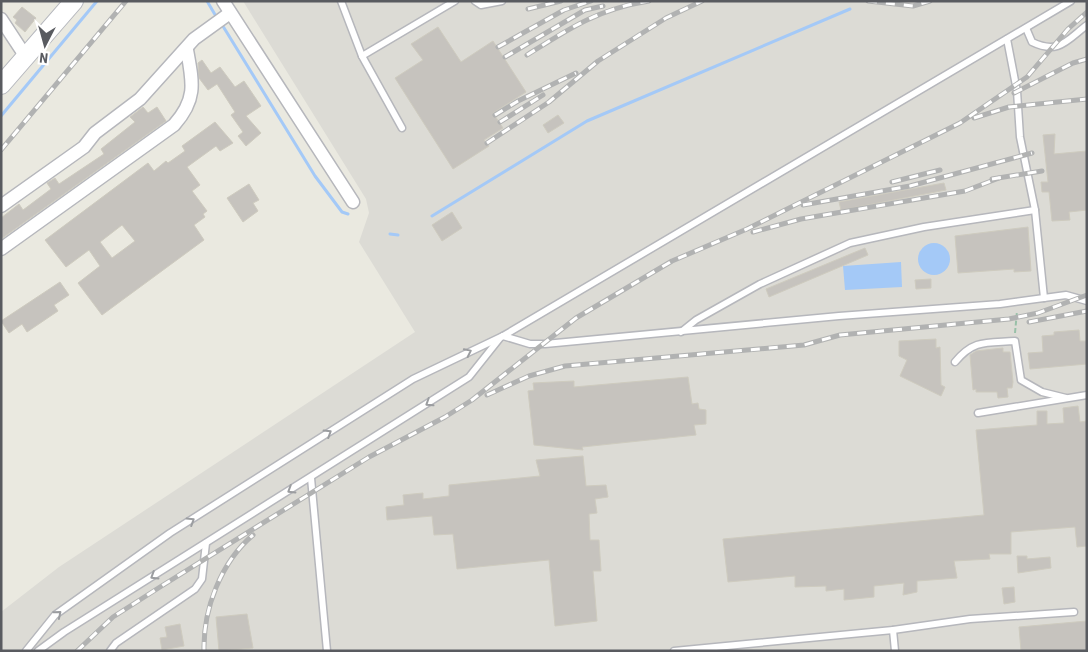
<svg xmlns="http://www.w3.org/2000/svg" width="1088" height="652" font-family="'Roboto Condensed',sans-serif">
	<rect width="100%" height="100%" fill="#eae9e0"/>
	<!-- industrial -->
	<polygon fill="#dcdbd5" points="243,1 1087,1 1087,651 1,651 1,612 59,567 415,332 359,242 369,213 366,199"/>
	<!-- water -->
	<g fill="#a4c9f7">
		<circle cx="934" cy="259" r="16"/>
		<polygon points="901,262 902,287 845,290 843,266"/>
	</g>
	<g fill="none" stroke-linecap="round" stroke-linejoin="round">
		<!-- stream -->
		<g stroke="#a4c9f7" stroke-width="3">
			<polyline points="207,1 217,18"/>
			<polyline points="221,23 315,176 342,212 348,214"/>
			<polyline points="1,116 97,1"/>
			<polyline points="432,216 587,121 850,9"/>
			<polyline points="390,234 398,235"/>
		</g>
	</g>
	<!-- building -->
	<g fill="#c6c3be" stroke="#cecbbf" fill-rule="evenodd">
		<polygon points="22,7 36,18 25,32 15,23 17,20 13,17"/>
		<polygon points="438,27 461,62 493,41 526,92 493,113 503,128 484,140 489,146 453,169 395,78 423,60 411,44"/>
		<polygon points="202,60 211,73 220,67 235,87 244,81 261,106 246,116 261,133 246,146 238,136 243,132 231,115 235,112 217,84 208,90 199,78 198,63"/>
		<polygon points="143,107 148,113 157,107 166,121 1,239 1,218 19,204 23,210 51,189 47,183 55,178 59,184 104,154 101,149 135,122 130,117"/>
		<polygon points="558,115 564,123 548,133 543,125"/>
		<path d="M215,122l18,21 -13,8 -4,-5 -29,21 13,18 -8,6 15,20 -4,3 2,3 -11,8 10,15 -102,75 -24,-32 22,-17 -11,-16 -23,17 -21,-27 103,-77 6,8 12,-10 2,2 17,-12 -3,-5zM122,225l13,16 -23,17 -12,-16z"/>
		<polygon points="1055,134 1054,154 1087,151 1087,210 1069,212 1070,220 1052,221 1049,192 1042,192 1041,182 1048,182 1043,135"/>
		<polygon points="944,183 946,190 841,210 839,202"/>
		<polygon points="249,184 259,200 253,203 258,211 243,222 227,198"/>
		<polygon points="452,212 462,228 442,241 432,225"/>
		<polygon points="1028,227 1031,271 1014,272 1014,269 958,273 955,236"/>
		<polygon points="865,248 868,255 769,297 766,289"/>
		<polygon points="931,279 931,288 916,289 915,280"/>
		<polygon points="60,282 69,295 54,305 58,311 27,332 22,324 9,333 1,321"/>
		<polygon points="1079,330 1080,341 1087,341 1087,364 1030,369 1028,353 1043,352 1042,336 1054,335 1054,332"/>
		<polygon points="936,339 936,348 940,347 941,385 945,387 941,396 900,376 907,360 899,356 899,341"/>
		<polygon points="1003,348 1003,352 1010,352 1013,382 1012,388 1007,388 1008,397 998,398 997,392 976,392 976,389 973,390 970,355 976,351"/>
		<polygon points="688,377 692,404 698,403 699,409 706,410 706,424 694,425 696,435 582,447 583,450 534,445 528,391 534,390 533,383 574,381 574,387"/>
		<polygon points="1078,406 1080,422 1087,421 1087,546 1077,547 1075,527 1011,532 1011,554 989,554 990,559 954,561 957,578 917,581 917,592 903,595 904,583 874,586 874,597 844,600 844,589 826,591 826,586 795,587 795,576 728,582 723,539 984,515 976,430 1037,425 1037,411 1047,411 1047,424 1064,423 1063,408"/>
		<polygon points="583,456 586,486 606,485 608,497 595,499 597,513 589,514 590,540 599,540 601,571 593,571 597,621 555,626 549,560 457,569 453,534 434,535 432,516 387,520 386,507 404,505 403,495 423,493 423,499 449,496 449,485 540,476 536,460"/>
		<polygon points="1017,556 1027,556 1027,559 1050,557 1051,568 1018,573"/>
		<polygon points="1014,587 1015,602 1004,604 1002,588"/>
		<polygon points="247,614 253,648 219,651 216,617"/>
		<polygon points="1087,621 1087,651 1021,651 1019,627"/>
		<polygon points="180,624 184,646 162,650 160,638 167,637 165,627"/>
	</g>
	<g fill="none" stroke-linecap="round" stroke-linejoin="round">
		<defs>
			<g id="lane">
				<polyline points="341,1 362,56 402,128"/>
				<polyline points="475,1 481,5 502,1"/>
				<path d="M1026,28l6,14c27,13 35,-2 55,-17"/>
				<polyline points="1007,39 1017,91 1020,137 1035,210 1044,298"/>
				<polyline points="362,56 455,1"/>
				<polyline points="681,332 696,320 760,284 850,243 924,227 1035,210"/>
				<polyline points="503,336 530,344 545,344 839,316 1000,304 1066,295 1087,301"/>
				<path d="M955,362c19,-23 32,-19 60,-21l6,39 21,12 24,6"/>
				<polyline points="978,413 1087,395"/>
				<polyline points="311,478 327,651"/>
				<polyline points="893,630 895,651"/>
				<polyline points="26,651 55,615 170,533 413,379 503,336 1071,1"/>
				<polyline points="38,651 64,632 469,377 500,338"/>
				<polyline points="110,651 116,643 195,589 202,579 206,543"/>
				<polyline points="674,651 893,630 970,619 1074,612"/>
			</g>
			<g id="street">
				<polyline points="223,1 353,202"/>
				<polyline points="1,19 26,57"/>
				<polyline points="1,206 84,147 95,133 140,99 194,39 230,13"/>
				<path d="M1,249l173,-124c23,-26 19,-42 13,-75"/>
			</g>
			<polyline id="secondary" points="1,85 74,1"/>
		</defs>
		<!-- lane casing -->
		<use href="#lane" stroke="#b6b7bc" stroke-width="9"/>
		<!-- street casing -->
		<use href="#street" stroke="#b6b7bc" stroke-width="15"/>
		<!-- secondary casing -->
		<use href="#secondary" stroke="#b6b8be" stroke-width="20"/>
		<!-- path -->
		<polyline stroke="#98c0a8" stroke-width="2" stroke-dasharray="5 2.5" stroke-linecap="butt" points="1015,333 1017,311"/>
		<!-- lane -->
		<use href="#lane" stroke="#fff" stroke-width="6"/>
		<!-- street -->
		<use href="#street" stroke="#fff" stroke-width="12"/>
		<!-- secondary -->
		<use href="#secondary" stroke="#fff" stroke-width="18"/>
		<defs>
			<g id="rail">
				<polyline points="868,1 913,6 930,1"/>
				<polyline points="528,9 561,1"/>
				<polyline points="498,47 564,10 591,1"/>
				<path d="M527,55c43,-27 71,-46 122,-54"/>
				<polyline points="505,57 585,10 603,6"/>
				<polyline points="1014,93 1073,63 1087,59"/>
				<polyline points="495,115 518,101 576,73"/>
				<polyline points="974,118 1009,107 1087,99"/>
				<polyline points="500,122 543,95"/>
				<polyline points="487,143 549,102 598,61 666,18 702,1"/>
				<polyline points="1,150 126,1"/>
				<polyline points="992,179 1042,171"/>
				<polyline points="892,182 940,170"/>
				<polyline points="803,205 910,186 1032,153"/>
				<polyline points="753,232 801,219 965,191 999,178"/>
				<polyline points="1029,322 1087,311"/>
				<polyline points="487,395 529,376 565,366 804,345 840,335 1009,319 1038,313 1087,295"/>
				<polyline points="77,651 113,617 160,587 369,457 445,417 472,400 576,318 672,261 747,229 960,123 1027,77 1068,29 1087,12"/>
				<path d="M204,651c-1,-42 17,-89 49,-116"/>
			</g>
		</defs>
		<!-- rail casing -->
		<use href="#rail" stroke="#b1b2b2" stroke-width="5"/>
		<!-- rail -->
		<use href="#rail" stroke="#fff" stroke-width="3" stroke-dasharray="9" stroke-linecap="butt"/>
	</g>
	<!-- one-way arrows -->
	<defs><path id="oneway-chevron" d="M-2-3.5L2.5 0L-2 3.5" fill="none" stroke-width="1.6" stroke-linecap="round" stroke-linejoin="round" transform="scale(1.25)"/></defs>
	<g stroke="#9b9da0">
		<use href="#oneway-chevron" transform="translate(468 352) rotate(-26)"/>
		<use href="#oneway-chevron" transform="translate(429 403) rotate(147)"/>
		<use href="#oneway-chevron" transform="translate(328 433) rotate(-32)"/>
		<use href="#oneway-chevron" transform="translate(291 490) rotate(148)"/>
		<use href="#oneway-chevron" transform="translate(191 521) rotate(-32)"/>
		<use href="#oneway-chevron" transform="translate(154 576) rotate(148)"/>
		<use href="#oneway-chevron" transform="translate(58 614) rotate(-40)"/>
	</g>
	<!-- border -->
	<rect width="1088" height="652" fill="none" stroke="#595b60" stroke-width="5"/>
	<!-- north arrow -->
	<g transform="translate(45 45) rotate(186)" stroke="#ffffff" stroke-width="4" paint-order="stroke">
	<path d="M0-4L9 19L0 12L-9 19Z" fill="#595b60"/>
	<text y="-8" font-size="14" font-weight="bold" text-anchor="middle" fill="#595b60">N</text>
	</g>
</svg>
